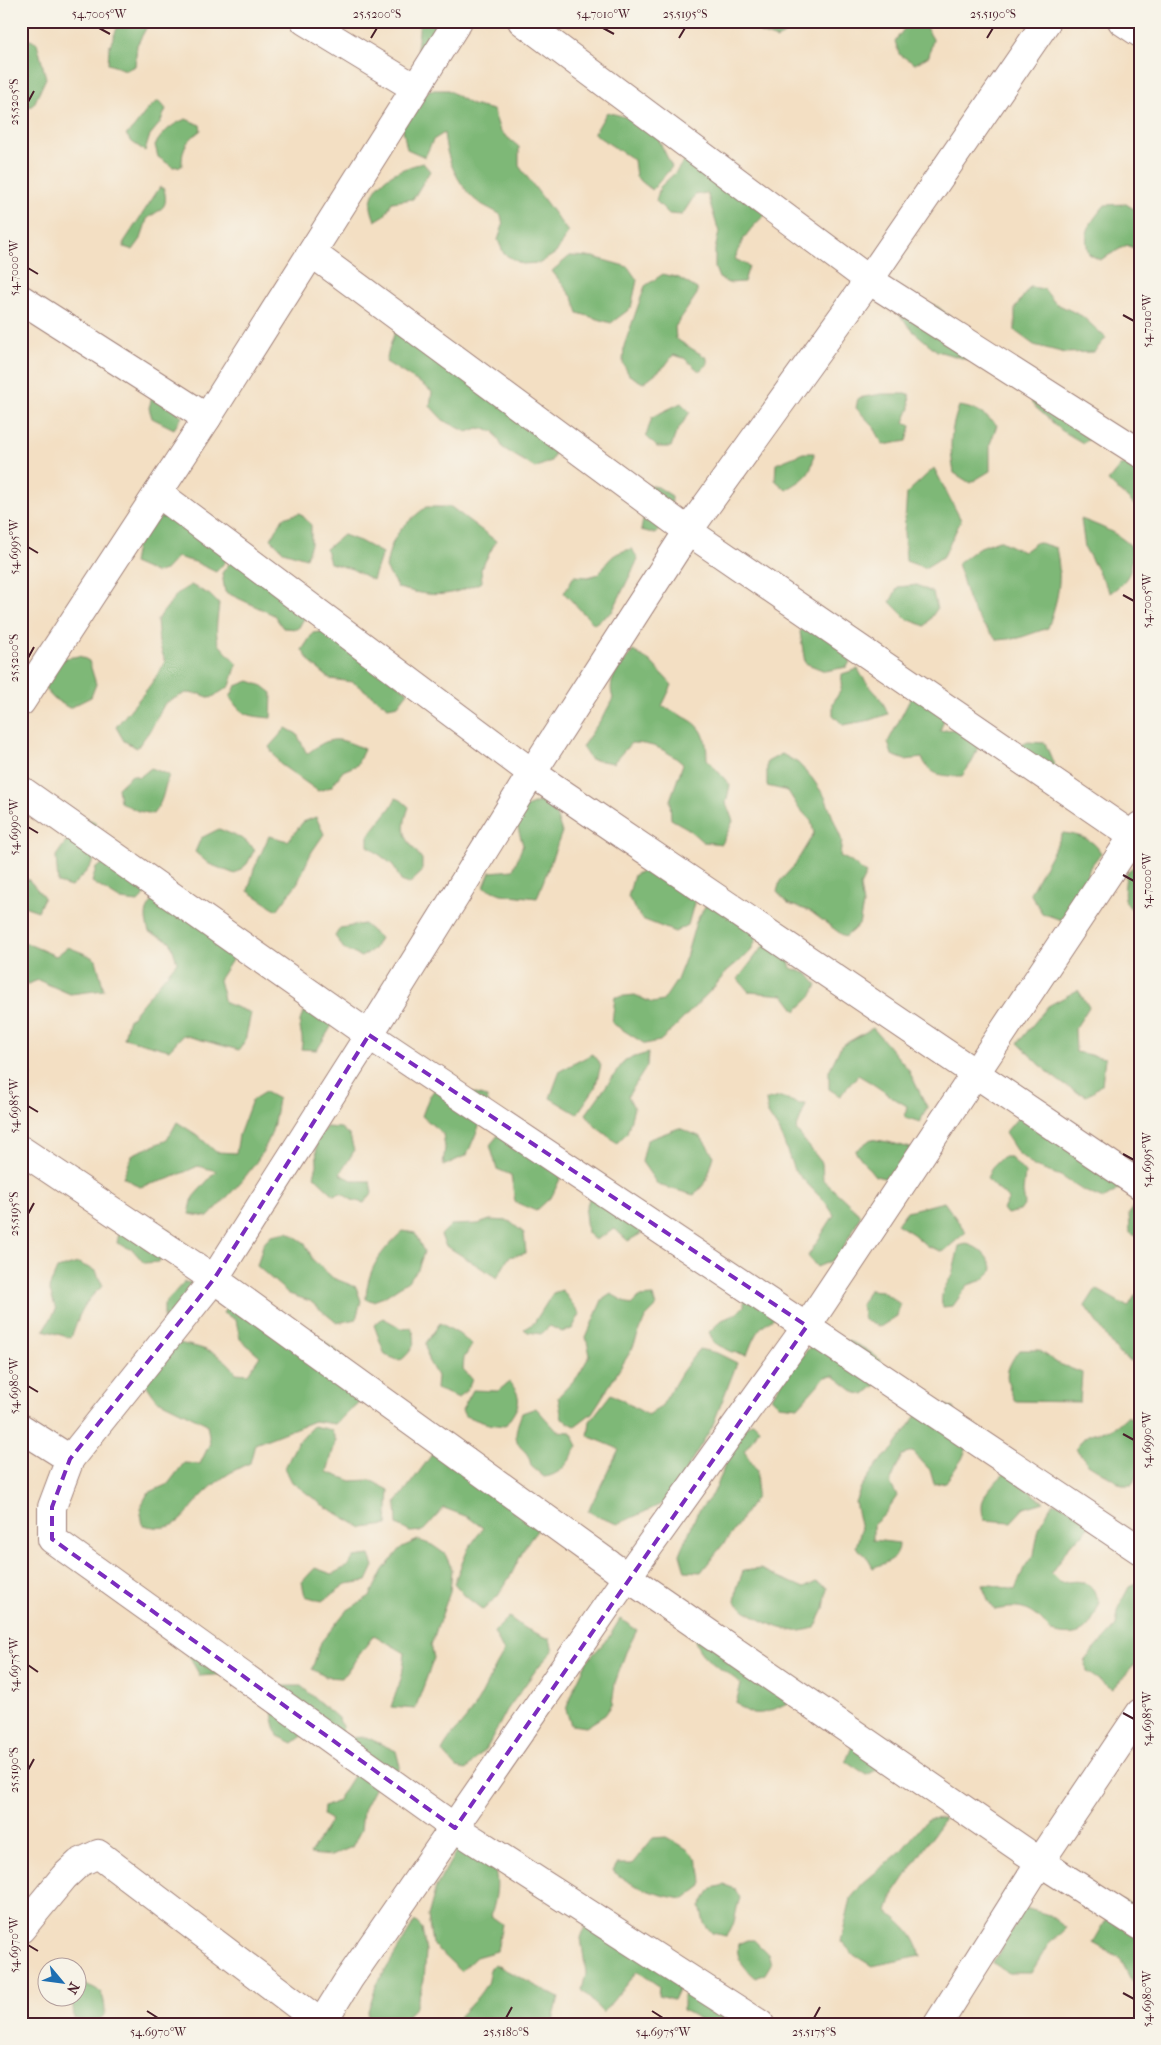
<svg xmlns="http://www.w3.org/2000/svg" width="1161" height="2045" font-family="'IM FELL French Canon',serif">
	<rect width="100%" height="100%" fill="#f7f3e8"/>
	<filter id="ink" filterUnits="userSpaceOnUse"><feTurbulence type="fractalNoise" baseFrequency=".02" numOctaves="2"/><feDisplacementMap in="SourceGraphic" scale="10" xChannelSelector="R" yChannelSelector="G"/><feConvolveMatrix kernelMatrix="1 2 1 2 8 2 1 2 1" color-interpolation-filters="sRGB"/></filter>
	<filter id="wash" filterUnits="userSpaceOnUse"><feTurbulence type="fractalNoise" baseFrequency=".0096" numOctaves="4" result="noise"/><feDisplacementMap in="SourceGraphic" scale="20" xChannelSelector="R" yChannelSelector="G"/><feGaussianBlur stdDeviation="1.12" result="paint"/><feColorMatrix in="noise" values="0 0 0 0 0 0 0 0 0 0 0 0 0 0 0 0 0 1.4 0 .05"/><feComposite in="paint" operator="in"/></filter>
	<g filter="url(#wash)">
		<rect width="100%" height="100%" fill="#f3dfc3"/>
		<!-- forest -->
		<g fill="#7eb877" stroke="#646c51">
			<polygon points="120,21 150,21 137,45 135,66 126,70 108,64 109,48"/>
			<polygon points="420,21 453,21 426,60 417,49"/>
			<polygon points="758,21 789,21 791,29 777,39 760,33"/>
			<polygon points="910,21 925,26 933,39 929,56 915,64 899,54 895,41"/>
			<polygon points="21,36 37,43 46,78 34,104 21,113"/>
			<path d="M429,90h19l24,15 21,5 7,21 19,16v19l49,66 -12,21 -16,10 -18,1 -18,-10 -6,-14 5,-15 -2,-10c-9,-6 -23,-11 -30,-19 -16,-18 -25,-39 -27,-63l-11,7 -8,17 -18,-8 -5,-24z"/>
			<path d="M159,101l7,8 -6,14 -10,12 -5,16 -13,-9 -6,-7c13,-10 18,-27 33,-34z"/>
			<polygon points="607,112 651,124 672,167 652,190 636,177 634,160 594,134"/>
			<path d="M186,119l14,6 1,5c-15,12 -19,16 -19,36l-9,1 -15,-10 -3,-12c8,-13 17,-21 31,-26z"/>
			<path d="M688,155l78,59c-15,13 -25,25 -31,45l14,7 -5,16 -16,1 -9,-5 -4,-10v-18l4,-18 -12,-39 -12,2 -13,20 -13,-1 -13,-13 4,-14 16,-15z"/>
			<path d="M423,163l7,8 -17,28 -21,3 -7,13 -10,6c-2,-6 -5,-13 -4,-19 4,-24 31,-34 52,-39z"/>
			<path d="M160,187l4,2c5,20 -3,19 -17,30l-6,20 -8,11 -9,-3v-5z"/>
			<path d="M1126,204l14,9v38l-13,-6 -27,15 -11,-6c-7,-23 2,-32 16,-49z"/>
			<polygon points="570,256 593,257 628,267 637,280 631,308 611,323 578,313 573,298 552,271"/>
			<polygon points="663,274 679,278 697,289 697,294 675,327 676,339 707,358 707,365 699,371 684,358 673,355 665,366 643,383 629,375 623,363 624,346 645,286"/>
			<polygon points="1030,287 1044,289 1055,303 1082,316 1106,338 1094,352 1065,353 1034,345 1015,331 1015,308"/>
			<polygon points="915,298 938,307 965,330 980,363 937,351 913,331 900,316"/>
			<polygon points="398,323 562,439 551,461 535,468 503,448 494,431 478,428 467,432 443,420 430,406 432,392 423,385 386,362 390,346"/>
			<polygon points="1032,384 1095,436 1083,443 1061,430 1032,404"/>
			<polygon points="155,386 182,417 174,429 152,418 149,408"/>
			<polygon points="882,394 909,394 910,408 904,422 911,426 907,441 883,445 874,427 856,408 858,398"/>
			<polygon points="681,403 690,412 676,433 671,447 657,447 646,436 652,417"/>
			<path d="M959,406c16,2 26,9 38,19l-7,19v27l-20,12 -16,-10c-5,-28 -4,-41 5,-67z"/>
			<path d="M803,453h11c-2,23 -9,25 -28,37l-11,-10 1,-16z"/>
			<path d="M1139,460h1v55c-5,-14 -22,-23 -32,-34l12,-15z"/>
			<polygon points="934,468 961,520 944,556 925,568 906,561 904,532 907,493"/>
			<path d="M648,485l10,2 14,9c0,16 -6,26 -16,38l-15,-4 2,-10 8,-13z"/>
			<path d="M426,507h25l45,34 -15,28 1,13c-35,15 -46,16 -84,6l-12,-20c5,-33 15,-41 40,-61z"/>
			<polygon points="300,513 311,525 311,544 306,558 283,551 271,539 283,518"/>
			<polygon points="179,515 235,551 216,572 195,562 177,557 165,570 156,573 133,563 136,547 154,519"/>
			<path d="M1081,519c19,7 35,13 50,27 2,25 0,32 -21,47l-25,-45z"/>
			<polygon points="343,535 360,541 382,553 373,580 352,569 330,563 326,549"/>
			<path d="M999,540l24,12 14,-10 19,6c7,32 2,50 -8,80l-29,10 -21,2c-29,-26 -30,-42 -40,-77l20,-15z"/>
			<path d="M632,549l6,10 -26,53 -18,12 -30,-31 10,-17 14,1 11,-3c11,-16 13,-21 33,-25z"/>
			<polygon points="236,555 306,615 298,629 283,628 274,615 225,592 222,573"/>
			<path d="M191,585l19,10 9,9c-1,12 -5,28 0,40 2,3 14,15 18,20l-7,22 -19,12 -11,-4 -14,-1 -21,10 -14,26 -14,19 -13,-7 -8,-14c17,-22 37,-41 49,-66l-6,-18 -2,-23 21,-27z"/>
			<polygon points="917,585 933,593 937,609 925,626 907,619 890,602 898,587"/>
			<polygon points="812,613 841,617 856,632 855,653 847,667 825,671 805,663 800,632"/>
			<polygon points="327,631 408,692 398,705 388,707 353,682 330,679 311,663 302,650 313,633"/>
			<path d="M633,651l17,10 22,24 -10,21c30,16 45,15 45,53l23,26 -4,18 7,18 -11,23 -19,-2 -16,-14 -16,-9 -1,-19 13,-36c-16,-14 -30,-21 -52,-21l-18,20 -23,-4 -8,-12c11,-17 23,-31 31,-49 -7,-19 8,-33 20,-47z"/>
			<polygon points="80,656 89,661 96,684 91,697 69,708 53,698 45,689 59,659"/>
			<path d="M858,669c9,19 23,24 30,45l-17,6 -28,5 -10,-10v-12l8,-13 1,-16z"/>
			<path d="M249,681l14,5 9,7 -1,25c-21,-2 -30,-2 -41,-21l6,-11z"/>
			<path d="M915,690l30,27 -5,14c11,-2 19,-2 30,-5l13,9 -11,27 -10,14c-19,0 -31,1 -40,-18l-17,2 -13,-5 -4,-13z"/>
			<path d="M286,728l11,6 10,20c24,-19 31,-17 57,-5l-7,16 -14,6 -12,16 -13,4 -38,-27 -11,-17z"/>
			<polygon points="1028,742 1045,743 1059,776 1071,786 1062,805 1031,774 1014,748"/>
			<polygon points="782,754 798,763 812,778 825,797 842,841 840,856 850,861 866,874 860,886 863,905 859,925 845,937 810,911 788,904 777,892 780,881 794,866 814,833 811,821 798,807 788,791 767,786 767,762"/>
			<path d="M151,768l18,7c-7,18 -4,24 -16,39l-15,-3 -18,-9 -2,-14 14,-13 8,2z"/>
			<path d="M396,798l5,2 8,7c-10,28 -3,31 13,52v13l-13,12 -8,-3 -8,-16 -25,-19v-10l23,-29z"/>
			<polygon points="544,800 556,815 562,832 537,898 501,894 484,887 490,872 513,870 523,845 516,822 521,809"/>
			<path d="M83,817l12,5c5,35 1,41 -24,65l-13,-4 -2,-27z"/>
			<polygon points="316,817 324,834 311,853 298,882 277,910 248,891 254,869 269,836 288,841 303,822"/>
			<polygon points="219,829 243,839 255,849 247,864 235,874 209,864 195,852 201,838"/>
			<path d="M1063,833c16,2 31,6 38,20l-11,14 -10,30 -19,23 -19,-7 -12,-20z"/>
			<polygon points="120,854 152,888 138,902 121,900 92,882 96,868"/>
			<path d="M1140,861v51l-2,1c-19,-10 -13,-21 -12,-40z"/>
			<polygon points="659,863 696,896 688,925 675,932 642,919 628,897 634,875"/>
			<polygon points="21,878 29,880 44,897 38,911 21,905"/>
			<path d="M160,893l83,50 -24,37 6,23 26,10 -6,28 -6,9 -56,-15 -14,15 -45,-12 4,-17 49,-59 -7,-21 -21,-9c-6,-19 -3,-25 11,-39z"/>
			<polygon points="711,896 757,937 751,951 727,971 715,986 674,1028 660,1041 645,1044 612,1023 615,997 635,995 652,1003 663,1001 677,980 686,957 696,922"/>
			<polygon points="364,924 380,938 374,949 361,957 344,949 335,936 340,928"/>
			<polygon points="783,939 791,968 808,974 817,985 811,997 796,1011 784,995 749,992 738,979 767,941"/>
			<polygon points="21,941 56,956 68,947 88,955 96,960 104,990 70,994 38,980 24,986 21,985"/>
			<path d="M1078,990l11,17 -14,22 1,23 29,6 -3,26 -15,12c-28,-9 -48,-33 -69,-53l30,-37z"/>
			<path d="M337,1006l-6,21 -14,23 -16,-1c5,-18 -9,-22 6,-41z"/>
			<path d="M873,1028l35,41 19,38 -7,15 -15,-5 2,-11c-17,-9 -32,-22 -49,-31l-18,21 -11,-7v-18l12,-25z"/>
			<polygon points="648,1053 647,1066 628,1096 634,1108 627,1133 617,1143 596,1127 586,1114 625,1060"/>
			<polygon points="592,1054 601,1065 595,1088 577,1114 550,1098 560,1071"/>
			<polygon points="21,1061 31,1075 23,1088 21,1087"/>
			<polygon points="439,1084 487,1097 489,1112 480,1124 467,1155 443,1166 445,1148 443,1134 422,1116 429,1097"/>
			<path d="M265,1092l13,7c-2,11 -3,24 -7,35 -12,32 -40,59 -63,83l-19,-3 4,-17 23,-26 -18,-5 -29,13 -29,8 -17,-10 10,-23 34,-14 10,-18 20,13 19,17 20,1 3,-18 13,-35z"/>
			<polygon points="781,1097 799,1104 806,1104 796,1130 822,1163 823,1180 861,1215 838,1258 817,1267 808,1256 834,1215 826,1203 794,1170 780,1132 768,1114 766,1100"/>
			<polygon points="1025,1109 1081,1144 1104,1141 1120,1163 1134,1174 1120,1189 1103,1199 1082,1190 1061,1176 1035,1167 1018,1153 1005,1133"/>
			<polygon points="509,1122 561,1177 552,1196 536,1211 515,1202 511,1175 497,1169 490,1145"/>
			<polygon points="326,1127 341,1128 350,1136 354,1151 340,1174 354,1181 370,1181 372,1193 364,1203 352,1200 341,1193 334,1195 314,1176 317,1165 316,1141"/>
			<polygon points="679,1128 701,1137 714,1156 706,1182 694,1195 658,1185 642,1162 647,1140"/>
			<polygon points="871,1139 888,1142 914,1149 889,1179 875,1176 855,1151"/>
			<path d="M1002,1157h8l15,16 -2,19 2,12 -5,7 -13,3 -4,-5 6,-10c-7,-8 -16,-11 -22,-21l5,-11z"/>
			<polygon points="592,1190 642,1233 628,1241 615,1229 595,1240 587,1233 585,1212"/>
			<polygon points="1140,1196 1140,1238 1130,1233 1129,1213"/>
			<polygon points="944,1202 966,1232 943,1252 927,1246 913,1234 897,1224 907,1211"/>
			<polygon points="137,1217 156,1222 170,1231 159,1262 144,1263 133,1250 117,1243 120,1228"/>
			<polygon points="490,1220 509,1221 524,1233 526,1253 509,1257 497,1278 445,1245 441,1235 451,1225 478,1224"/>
			<path d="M403,1231l12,2 9,19 -6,17 -10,12 -24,16 -11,4 -7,-2c1,-30 15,-48 37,-68z"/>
			<polygon points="288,1232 305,1243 313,1260 333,1278 356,1287 361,1301 356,1319 337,1323 310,1301 289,1294 257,1266 263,1245 271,1235"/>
			<path d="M966,1244c14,3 22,12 27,26l-10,10 -15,5 -15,21 -10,1c-5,-14 4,-21 9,-33 3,-9 5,-19 7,-28z"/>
			<path d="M78,1263l18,8 7,15c-20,16 -24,29 -32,52l-27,-8 12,-20 -7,-22 8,-19z"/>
			<polygon points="184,1282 199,1283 164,1321 164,1304"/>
			<path d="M745,1287l35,27c-22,13 -24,17 -33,41l-15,-3 -18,-9 -5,-11 13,-12 14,-6 8,-8z"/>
			<polygon points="1096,1289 1128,1307 1136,1294 1140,1294 1140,1366 1119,1354 1085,1306"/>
			<polygon points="562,1290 580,1314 572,1329 562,1332 550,1326 541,1334 528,1332 524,1329 534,1323 553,1293"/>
			<polygon points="869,1290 882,1291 900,1304 897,1316 880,1327 864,1320 861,1305"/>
			<polygon points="611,1294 631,1305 639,1297 653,1296 656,1307 645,1318 632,1349 601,1399 592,1413 575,1426 562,1419 558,1397 578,1376 590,1355 586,1337 602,1300"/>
			<path d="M229,1304l43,13 41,16 30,23 17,45 -25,23 -21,-3 -59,23 -5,19c-20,8 -35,19 -50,35 -20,22 -23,35 -57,27l-3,-17 8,-15 20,-9 16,-21 16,1 10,-21 -3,-19 -51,-25 -13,-19 17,-40c27,5 60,7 76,33l12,1 12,-18 -20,-17 -4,-19 -13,-7z"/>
			<path d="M383,1318l20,11 8,-1c8,14 1,23 -11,33l-15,-6 -11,-30z"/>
			<polygon points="440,1323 459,1334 472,1345 464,1358 463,1369 472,1379 469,1387 459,1398 436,1389 437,1376 428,1360 426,1343"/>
			<path d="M822,1335c25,5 39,8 59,26l-4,23 -12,10 -9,-1 -22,-17 -9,1 -27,30 -19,-2 -8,-8 36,-47z"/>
			<polygon points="699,1349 717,1353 737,1363 712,1427 666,1502 618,1524 601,1518 588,1511 619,1449 588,1436 590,1421 611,1394 648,1415 661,1407 682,1372"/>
			<path d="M1019,1350h20l18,13 25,10 -2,29 -65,-1c-11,-23 -11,-30 4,-51z"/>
			<path d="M509,1382c17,17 8,27 -4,44l-17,-2 -23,-8 -3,-6 11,-20 25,1z"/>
			<path d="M939,1403l15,5 2,6 16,22 -10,23 -16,23 -12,2 -4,-14 -17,-18 -11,3 -12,28 7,13 -13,19 -11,10v15l26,3c0,18 -12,18 -26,25l-7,-12 -10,-9 5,-17 -6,-28 6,-15 18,-25 14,-13 22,-31 6,-12z"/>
			<path d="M536,1408l21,23 14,1 7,14c-8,14 -16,29 -34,31l-13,-11c-3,-18 -10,-14 -14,-25 -3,-9 2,-20 5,-28z"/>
			<path d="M1127,1416l11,5 2,47 -8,17h-10l-34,-21 -12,-15c13,-23 21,-12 38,-22 5,-3 9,-7 13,-11z"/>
			<polygon points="753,1422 759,1428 754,1438 744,1451 757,1471 756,1497 732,1533 701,1572 685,1571 680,1554 697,1513 713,1494 722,1474 732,1436"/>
			<polygon points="313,1426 331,1430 336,1440 327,1472 351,1481 370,1480 389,1490 387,1525 362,1528 321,1504 292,1482 285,1468 297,1443"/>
			<polygon points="436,1449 539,1528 526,1545 512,1573 498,1596 483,1610 465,1596 454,1583 468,1549 483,1528 468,1517 444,1508 423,1531 410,1532 397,1525 396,1503"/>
			<path d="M1005,1473l39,29 -20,6 -13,14 -27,-2c-7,-24 6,-32 21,-47z"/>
			<path d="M1053,1502l41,15 -10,17 -13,9 -20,30 10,10c23,-4 28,-2 39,19 -10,27 -17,38 -49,30 -16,-22 -28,-28 -56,-22l-6,-8 -7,-17c15,-1 19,3 33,5l9,-22 10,-14 5,-26z"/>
			<polygon points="418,1540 432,1545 445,1554 452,1569 450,1592 431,1645 434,1658 415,1709 391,1707 402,1676 405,1653 374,1635 342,1678 326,1677 312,1669 321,1642 346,1611 370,1596 383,1570 402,1547"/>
			<polygon points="370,1555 374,1566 367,1581 346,1584 322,1601 305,1596 302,1582 315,1568 332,1574 348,1566 354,1557"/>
			<path d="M760,1569l44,19 12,-6 11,6 -3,21 -9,19c-6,1 -14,4 -20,3 -22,-3 -43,-14 -60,-29l2,-14 6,-17z"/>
			<polygon points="1140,1582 1140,1655 1131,1669 1112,1689 1087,1672 1085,1660 1116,1626 1119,1606 1129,1587"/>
			<path d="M509,1617l15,11 26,11 3,12 -15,16 -31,43 -19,36 -22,24 -9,-2 -15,-17c8,-15 20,-26 30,-40 12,-18 20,-41 32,-59l-10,-20z"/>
			<polygon points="620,1619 637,1630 626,1652 615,1683 612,1705 605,1715 586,1727 571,1725 566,1710 572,1692 587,1661 609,1637"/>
			<path d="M696,1631l93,71c-19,10 -36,19 -53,1l5,-19c-13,-13 -39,-22 -45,-41 -2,-4 0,-9 0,-12z"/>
			<polygon points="197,1639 227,1674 200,1676 188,1654"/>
			<path d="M280,1686h21l37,32 5,9 -4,11 -34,-4 -12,9 -15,-7c-7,-21 -9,-31 2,-50z"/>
			<polygon points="366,1737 396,1751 400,1766 393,1781 375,1787 363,1810 361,1830 352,1847 331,1856 310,1854 331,1820 323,1815 324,1807 337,1801 355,1773 348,1738"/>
			<polygon points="853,1744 882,1767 867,1775 846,1761"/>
			<path d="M945,1818l-52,77 -5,17c17,14 27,22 33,44l-49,10 -18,-11 -13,-14 10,-43 12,-15 37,-31 28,-33z"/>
			<path d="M666,1837c26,14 35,18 36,49l-17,13c-24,-2 -54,-12 -72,-28l4,-7h15l21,-26z"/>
			<path d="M476,1843c25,24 24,42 15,73l11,8 -5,27 -21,6 -15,14 -29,-27 -4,-28 8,-29 22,-39z"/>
			<path d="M725,1885l10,4 5,9c-6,16 -3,24 -13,38l-15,-3 -8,-10 -4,-17 12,-18z"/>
			<polygon points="1121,1900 1140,1906 1140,1990 1130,1978 1120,1958 1093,1943 1105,1922"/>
			<polygon points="1025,1908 1049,1915 1066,1928 1048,1945 1031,1973 1009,1973 993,1963"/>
			<polygon points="589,1917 682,1981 673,2000 658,1996 659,1986 637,1971 603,2013 582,1990 586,1973 581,1938"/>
			<polygon points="415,1921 422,1928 426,1952 424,1980 415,2008 398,2024 374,2024 367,2014 376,1986"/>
			<path d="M747,1940h7l14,14 3,10 -6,10 -9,4c-10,-9 -21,-19 -18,-34z"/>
			<path d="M494,1964l65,34 -7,26h-101c13,-12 25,-23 35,-39 4,-7 1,-13 8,-21z"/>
			<path d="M79,1983c22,5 26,10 26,32l-13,9 -18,-6 -2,-20h6v-12z"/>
			<polygon points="702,1991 734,2024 709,2024 683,2010 683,1996"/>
		</g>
	</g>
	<g filter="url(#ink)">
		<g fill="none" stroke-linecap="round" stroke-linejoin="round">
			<defs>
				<g id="minor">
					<polyline points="305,21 415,88"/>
					<polyline points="522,21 869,280 1140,453"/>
					<polyline points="1122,21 1140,33"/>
					<polyline points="312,253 688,531 1140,841"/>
					<polyline points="21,299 207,418"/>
					<polyline points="158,493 532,773 1140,1185"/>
					<polyline points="21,702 207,418 458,21"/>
					<polyline points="21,790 369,1035 1140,1550"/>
					<polyline points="21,1150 214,1279 627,1577 1040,1862 1140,1926"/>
					<polyline points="21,1428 70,1459"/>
					<polyline points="21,1929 64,1877 79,1863 98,1854 322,2024"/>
					<polyline points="321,2024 349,1979 627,1577 807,1326 1140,826"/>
					<polyline points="760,2024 455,1828 52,1539 52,1507 70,1459 214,1279 369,1035 532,773 688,531 869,280 1047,21"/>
					<polyline points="938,2024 1040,1862 1140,1713"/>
				</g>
			</defs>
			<!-- minor casing -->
			<use href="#minor" stroke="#9e7f77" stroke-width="30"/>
			<!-- minor -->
			<use href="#minor" stroke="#fff" stroke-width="28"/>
		</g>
	</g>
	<!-- marked area -->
	<path fill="none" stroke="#7b2cbf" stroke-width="4" stroke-dasharray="10 6" stroke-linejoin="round" d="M369,1035l438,291 -352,502 -403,-289v-32l18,-48 144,-180z"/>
	<!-- ticks -->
	<path fill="none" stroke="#4a1f2b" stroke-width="2" d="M99,28l11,6M603,28l11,6M371,38l6,-10M679,38l6,-10M987,38l6,-10M28,102l6,-11M28,268l10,6M1123,315l11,6M28,547l10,6M1123,595l11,6M28,658l6,-11M28,827l10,6M1123,875l11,6M28,1106l10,6M1123,1154l11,6M28,1214l6,-11M28,1386l10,6M1123,1434l11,6M28,1665l10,7M1123,1713l11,6M28,1770l6,-11M28,1945l10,6M1123,1993l11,6M147,2011l11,7M652,2011l11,7M506,2018l6,-11M814,2018l6,-11"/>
	<!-- margin -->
	<rect width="1161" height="2045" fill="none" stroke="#f7f3e8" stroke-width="55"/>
	<!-- north arrow -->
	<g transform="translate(62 1982) rotate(119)"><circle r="24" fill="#f7f3e8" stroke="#b29e9c"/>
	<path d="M0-4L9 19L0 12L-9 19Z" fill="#1f6fb2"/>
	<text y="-8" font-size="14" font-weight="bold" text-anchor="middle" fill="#4a1f2b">N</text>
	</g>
	<rect x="28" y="28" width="1106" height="1990" fill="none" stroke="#4a1f2b" stroke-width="2"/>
	<g font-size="12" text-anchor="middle" fill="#4a1f2b">
		<text x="99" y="18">54.7005°W</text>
		<text x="377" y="18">25.5200°S</text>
		<text x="603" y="18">54.7010°W</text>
		<text x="685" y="18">25.5195°S</text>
		<text x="993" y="18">25.5190°S</text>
		<text transform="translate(14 102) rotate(-90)" y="4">25.5205°S</text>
		<text transform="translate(14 268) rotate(-90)" y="4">54.7000°W</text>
		<text transform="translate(1147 321) rotate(-90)" y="4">54.7010°W</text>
		<text transform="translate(14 547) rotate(-90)" y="4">54.6995°W</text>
		<text transform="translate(1147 601) rotate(-90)" y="4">54.7005°W</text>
		<text transform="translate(14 658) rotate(-90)" y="4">25.5200°S</text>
		<text transform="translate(14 827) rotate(-90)" y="4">54.6990°W</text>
		<text transform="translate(1147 881) rotate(-90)" y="4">54.7000°W</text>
		<text transform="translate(14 1106) rotate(-90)" y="4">54.6985°W</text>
		<text transform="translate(1147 1160) rotate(-90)" y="4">54.6995°W</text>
		<text transform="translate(14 1214) rotate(-90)" y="4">25.5195°S</text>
		<text transform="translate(14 1386) rotate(-90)" y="4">54.6980°W</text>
		<text transform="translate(1147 1440) rotate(-90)" y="4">54.6990°W</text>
		<text transform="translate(14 1665) rotate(-90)" y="4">54.6975°W</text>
		<text transform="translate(1147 1719) rotate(-90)" y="4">54.6985°W</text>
		<text transform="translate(14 1770) rotate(-90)" y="4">25.5190°S</text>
		<text transform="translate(14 1945) rotate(-90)" y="4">54.6970°W</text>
		<text transform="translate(1147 1999) rotate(-90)" y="4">54.6980°W</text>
		<text x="158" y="2036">54.6970°W</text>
		<text x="506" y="2036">25.5180°S</text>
		<text x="663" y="2036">54.6975°W</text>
		<text x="814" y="2036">25.5175°S</text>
	</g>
</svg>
